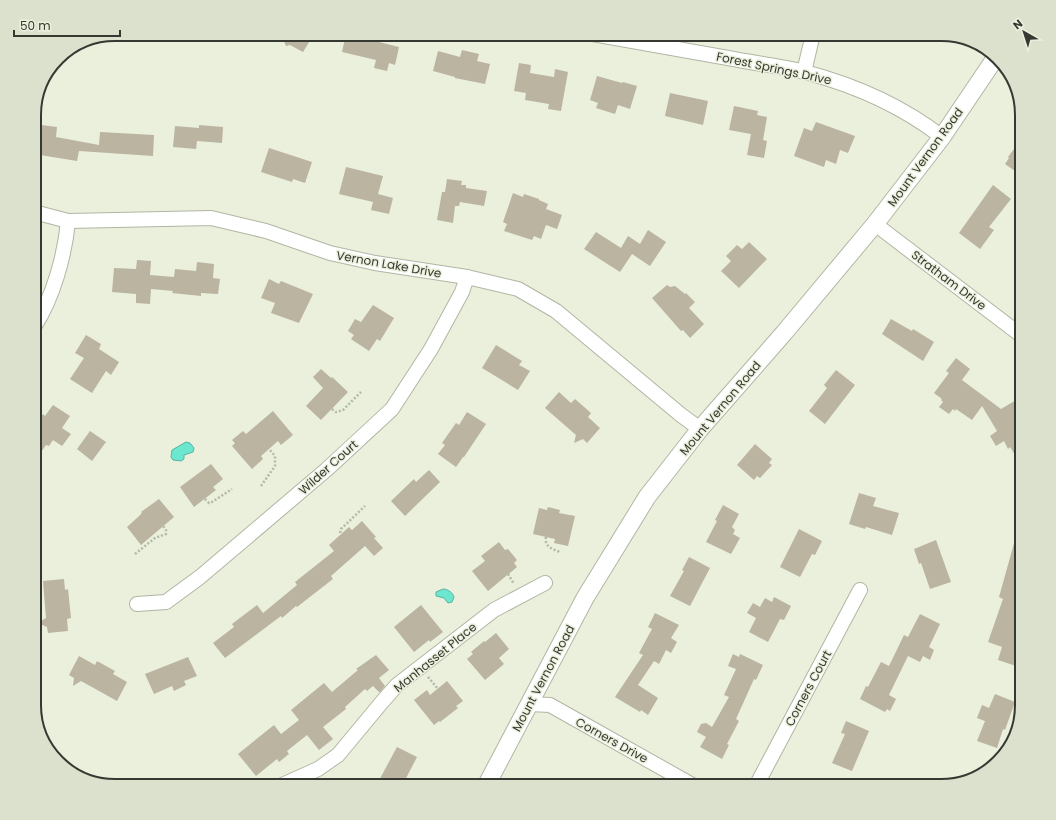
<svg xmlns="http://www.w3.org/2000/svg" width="1056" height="820" font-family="Poppins,sans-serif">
	<rect width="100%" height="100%" fill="#eaf0dc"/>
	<!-- water -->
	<g fill="#6be6cf" stroke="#5bb2a0">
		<polygon points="186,442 190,443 194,448 193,452 184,455 184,459 181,461 173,460 171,457 172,450"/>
		<path d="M443,589c5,0 10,4 11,8l-2,5 -4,1 -4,-5 -8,-2v-4z"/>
	</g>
	<!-- building -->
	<g fill="#bab4a1">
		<polygon points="273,34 316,34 316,37 311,39 303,52 290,45 286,46 284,41"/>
		<polygon points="346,34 361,34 376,37 375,41 399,47 395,65 389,63 387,71 374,68 376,60 342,52"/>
		<polygon points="462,50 479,54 477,61 490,64 485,84 455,78 455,77 433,71 438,51 460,57"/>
		<polygon points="519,63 531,65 530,73 554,77 555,69 568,72 561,111 548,109 549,104 525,100 526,93 514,91"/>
		<polygon points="597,76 622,83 623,82 637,86 630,109 618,105 615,114 596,108 598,103 590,100"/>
		<polygon points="670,93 708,101 703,125 665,116"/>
		<polygon points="734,106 758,111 757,115 767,117 763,140 767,141 764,158 747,155 751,134 729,130"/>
		<polygon points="816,122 855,136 848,153 840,150 836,164 826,160 824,167 794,156 804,128 812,131"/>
		<polygon points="41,125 57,127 56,137 99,145 100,132 154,135 153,156 79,151 77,161 34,154 34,133 39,134"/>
		<polygon points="199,125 223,127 222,143 197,141 196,149 173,147 175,126 199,128"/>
		<polygon points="1022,138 1022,176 1005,164 1009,158 1008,157"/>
		<polygon points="269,148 312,162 305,183 293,179 292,182 261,172"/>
		<polygon points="346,167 383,176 378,194 393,198 389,214 371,210 373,202 339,194"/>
		<polygon points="447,179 462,181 461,185 466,185 466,188 487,191 484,206 460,202 459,206 455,206 453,223 437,220 442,192 445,192"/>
		<polygon points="993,185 1011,199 989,227 994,230 980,249 959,233"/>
		<polygon points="513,193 523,197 524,194 539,199 539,200 548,204 546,209 562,215 557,229 546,225 541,239 534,236 532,240 504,231 507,224 503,222"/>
		<polygon points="648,230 666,242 650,266 632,254 620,272 584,249 596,232 621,248 628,236 640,244"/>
		<polygon points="749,242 767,259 739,288 721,271 731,261 726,256 737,245 742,249"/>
		<polygon points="137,260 151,261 150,275 174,277 175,269 196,271 197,262 214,264 213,278 220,279 218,294 201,293 201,296 172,293 173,291 151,289 150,304 136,303 136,294 112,292 114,268 136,269"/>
		<polygon points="269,279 279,284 281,281 313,294 299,323 271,313 275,303 261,298"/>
		<polygon points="667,285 670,287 675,286 685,294 686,293 695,302 689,308 704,324 690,338 683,330 681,331 652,298"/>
		<polygon points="373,305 394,318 380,341 377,339 369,351 351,339 354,335 348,331 355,319 361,322"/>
		<polygon points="891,319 912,331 913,329 934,342 923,361 882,334"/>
		<polygon points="86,335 101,344 99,349 119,362 111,375 106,371 92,393 70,379 84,358 75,353"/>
		<polygon points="496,345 522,361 519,365 530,371 518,390 482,368"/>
		<polygon points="956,358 970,369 962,380 1001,409 1018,399 1022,406 1022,466 1010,447 1008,449 1004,441 996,446 990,436 997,431 982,406 972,420 956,409 955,411 953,409 949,414 939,407 943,402 941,400 942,399 934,393 949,373 946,371"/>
		<polygon points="321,369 331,378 332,377 348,392 321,420 306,406 323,388 313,377"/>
		<polygon points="836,370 855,385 825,424 809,411 827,388 824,385"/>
		<polygon points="559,392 571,403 575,399 591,413 588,417 600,428 587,443 583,439 574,443 576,435 545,408"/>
		<polygon points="53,405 70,416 62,428 71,434 62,446 53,440 49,446 46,445 34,462 34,426 43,414 45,416"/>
		<polygon points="273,411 293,435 281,445 278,441 261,456 263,459 252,469 232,446 235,443 232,440 243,431 246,434"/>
		<polygon points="467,412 486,424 464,457 463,457 456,467 438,454 445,445 442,443 456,423 459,425"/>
		<polygon points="90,431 106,442 92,461 77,449"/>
		<polygon points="755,444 772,459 769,463 772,465 760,478 757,476 754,480 737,465"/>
		<polygon points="211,464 223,479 213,487 216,490 194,507 180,487"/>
		<polygon points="429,470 440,482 405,516 391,501 414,479 416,482"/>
		<polygon points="859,493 876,498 873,506 899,513 892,535 866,527 865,529 849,524"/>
		<polygon points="159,499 174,517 141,545 127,527 137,518 142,513 141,512"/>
		<polygon points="723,505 739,514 732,527 735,530 733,534 740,538 731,554 706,542 717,521 715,520"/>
		<polygon points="548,507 560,510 559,513 575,516 568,546 554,543 555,539 533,534 539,508 547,510"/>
		<polygon points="362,521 376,537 374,538 383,548 374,556 365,546 331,576 333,579 297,607 296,606 282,618 281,616 225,658 213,643 234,627 232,624 257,605 263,613 297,585 295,582 334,551 329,545 349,527 352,530"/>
		<polygon points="799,529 822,541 815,555 812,554 800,577 780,567"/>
		<polygon points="1018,529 1022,530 1022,648 1016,666 998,660 1002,647 988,642 1003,599 999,597"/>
		<polygon points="936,540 951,582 930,589 921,563 919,564 914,549"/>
		<polygon points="499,542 505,550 508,549 517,560 514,563 517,567 488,591 472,571 485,561 481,556"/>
		<polygon points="689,557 710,568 690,606 670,596 684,571 682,570"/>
		<polygon points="64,579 65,590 68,589 71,618 67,619 68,631 48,633 47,627 38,623 46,618 43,581"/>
		<polygon points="774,597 791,606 784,620 780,619 768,642 749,632 756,618 747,613 753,603 760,607 765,598 772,602"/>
		<polygon points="421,605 443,632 430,642 429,640 414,652 394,627"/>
		<polygon points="655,613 679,625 671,638 677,642 671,653 666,650 659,664 654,661 638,685 658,698 648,715 641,710 640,712 615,697 643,655 639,653 652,629 648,627"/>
		<polygon points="920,614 940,624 929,647 934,650 930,660 923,656 920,662 908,656 889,695 896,699 890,711 887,709 885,712 860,699 866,686 868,687 881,662 889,666 904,635 908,637"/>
		<polygon points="496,633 509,649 499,658 504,664 485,680 467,659 473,654 471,652 484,641 485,642"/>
		<polygon points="733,654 739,657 740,654 763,665 756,680 754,679 736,719 739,721 727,744 729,745 722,759 700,747 706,737 697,732 701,724 706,723 712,727 729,697 724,695 736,669 728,666"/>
		<polygon points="376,655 389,670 379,678 385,686 380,692 379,692 373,686 367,691 365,689 345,707 346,709 323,727 333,739 319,750 307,735 287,751 289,754 279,762 277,759 256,776 238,754 274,725 281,734 299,720 291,710 324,683 332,692 358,670 356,669"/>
		<polygon points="79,656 95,665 97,661 115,671 113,674 127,682 117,701 81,681 73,686 74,678 69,675"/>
		<polygon points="188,657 197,676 184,681 186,685 174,691 172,686 154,694 145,674"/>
		<polygon points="447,681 463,701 456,706 458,708 440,722 439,721 434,725 414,700 427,690 430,695"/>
		<polygon points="995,694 1015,702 1005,730 1003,729 997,748 977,741 985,721 977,718 982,705 989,708"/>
		<polygon points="846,721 869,731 852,771 832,763 845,734 841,733"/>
		<polygon points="397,747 417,757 402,786 376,786"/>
	</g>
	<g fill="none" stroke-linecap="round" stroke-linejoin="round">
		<defs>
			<g id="minor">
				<path d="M593,34c45,8 90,16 135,24 25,5 52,8 77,14 49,13 97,34 137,65"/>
				<polyline points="804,72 813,34"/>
				<polyline points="34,212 68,221 211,218 266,231 330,253 375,263 467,277 518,289 556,311 681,415 700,429"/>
				<polyline points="875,224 1022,336"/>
				<path d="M34,327c19,-29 31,-72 34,-106"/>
				<polyline points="137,604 166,602 200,577 326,470 392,409 431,349 462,292 467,277"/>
				<polyline points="529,704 550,705 694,786"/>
				<polyline points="280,786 318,769 338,755 382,702 397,685 494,610 545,583"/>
				<polyline points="756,786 860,590"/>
			</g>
			<polyline id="major" points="486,786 585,598 647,497 700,429 784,333 875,224 942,137 996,57"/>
		</defs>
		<!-- minor casing -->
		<use href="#minor" stroke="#b0b6a3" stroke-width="16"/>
		<!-- major casing -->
		<use href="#major" stroke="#b0b6a3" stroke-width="19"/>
		<!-- path -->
		<g stroke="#b3b8a8" stroke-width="2.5" stroke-dasharray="2 2" stroke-linecap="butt">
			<polyline points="332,409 336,412 343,410 361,392"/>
			<polyline points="261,486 275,466 275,456 269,449"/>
			<polyline points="205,499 209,503 212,502 232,489"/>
			<polyline points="340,533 341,529 365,506"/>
			<path d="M546,537c-2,9 6,12 14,15"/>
			<polyline points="135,554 155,538 166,534 166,530 163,526"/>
			<polyline points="508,574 514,584"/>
			<polyline points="428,677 438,689"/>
		</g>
		<!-- minor -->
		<use href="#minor" stroke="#fff" stroke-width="14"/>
		<!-- major -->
		<use href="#major" stroke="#fff" stroke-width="17"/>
	</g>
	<g text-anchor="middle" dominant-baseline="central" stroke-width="3" stroke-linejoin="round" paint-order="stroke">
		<!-- street labels -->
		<g font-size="12" fill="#363931" stroke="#eaf0dc">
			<text transform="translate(774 68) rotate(12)">Forest Springs Drive</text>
			<text transform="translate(925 157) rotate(-54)">Mount Vernon Road</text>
			<text transform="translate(389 264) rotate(10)">Vernon Lake Drive</text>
			<text transform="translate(949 280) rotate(37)">Stratham Drive</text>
			<text transform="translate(720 408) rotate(-50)">Mount Vernon Road</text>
			<text transform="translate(328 467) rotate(-42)">Wilder Court</text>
			<text transform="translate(435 657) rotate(-39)">Manhasset Place</text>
			<text transform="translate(543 678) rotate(-62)">Mount Vernon Road</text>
			<text transform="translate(808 688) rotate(-62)">Corners Court</text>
			<text transform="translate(612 740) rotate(29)">Corners Drive</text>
		</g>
	</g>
	<!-- crop -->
	<path d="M0 0H1056V820H0ZM115 41H941A74 74 0 0 1 1015 115V705A74 74 0 0 1 941 779H115A74 74 0 0 1 41 705V115A74 74 0 0 1 115 41Z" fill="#dce1ce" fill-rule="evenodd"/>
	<path fill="none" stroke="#363931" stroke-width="2" d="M115 41H941A74 74 0 0 1 1015 115V705A74 74 0 0 1 941 779H115A74 74 0 0 1 41 705V115A74 74 0 0 1 115 41Z"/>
	<!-- north arrow -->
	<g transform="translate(1024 32) rotate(321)" stroke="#eaf0dc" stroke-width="3" paint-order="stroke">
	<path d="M0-3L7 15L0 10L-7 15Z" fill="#363931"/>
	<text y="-6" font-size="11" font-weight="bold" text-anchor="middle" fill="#363931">N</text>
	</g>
	<!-- scale -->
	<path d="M14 30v6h106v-6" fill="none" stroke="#363931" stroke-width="2"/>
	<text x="20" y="30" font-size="12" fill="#363931" stroke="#eaf0dc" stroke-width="3" paint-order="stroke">50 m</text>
</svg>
